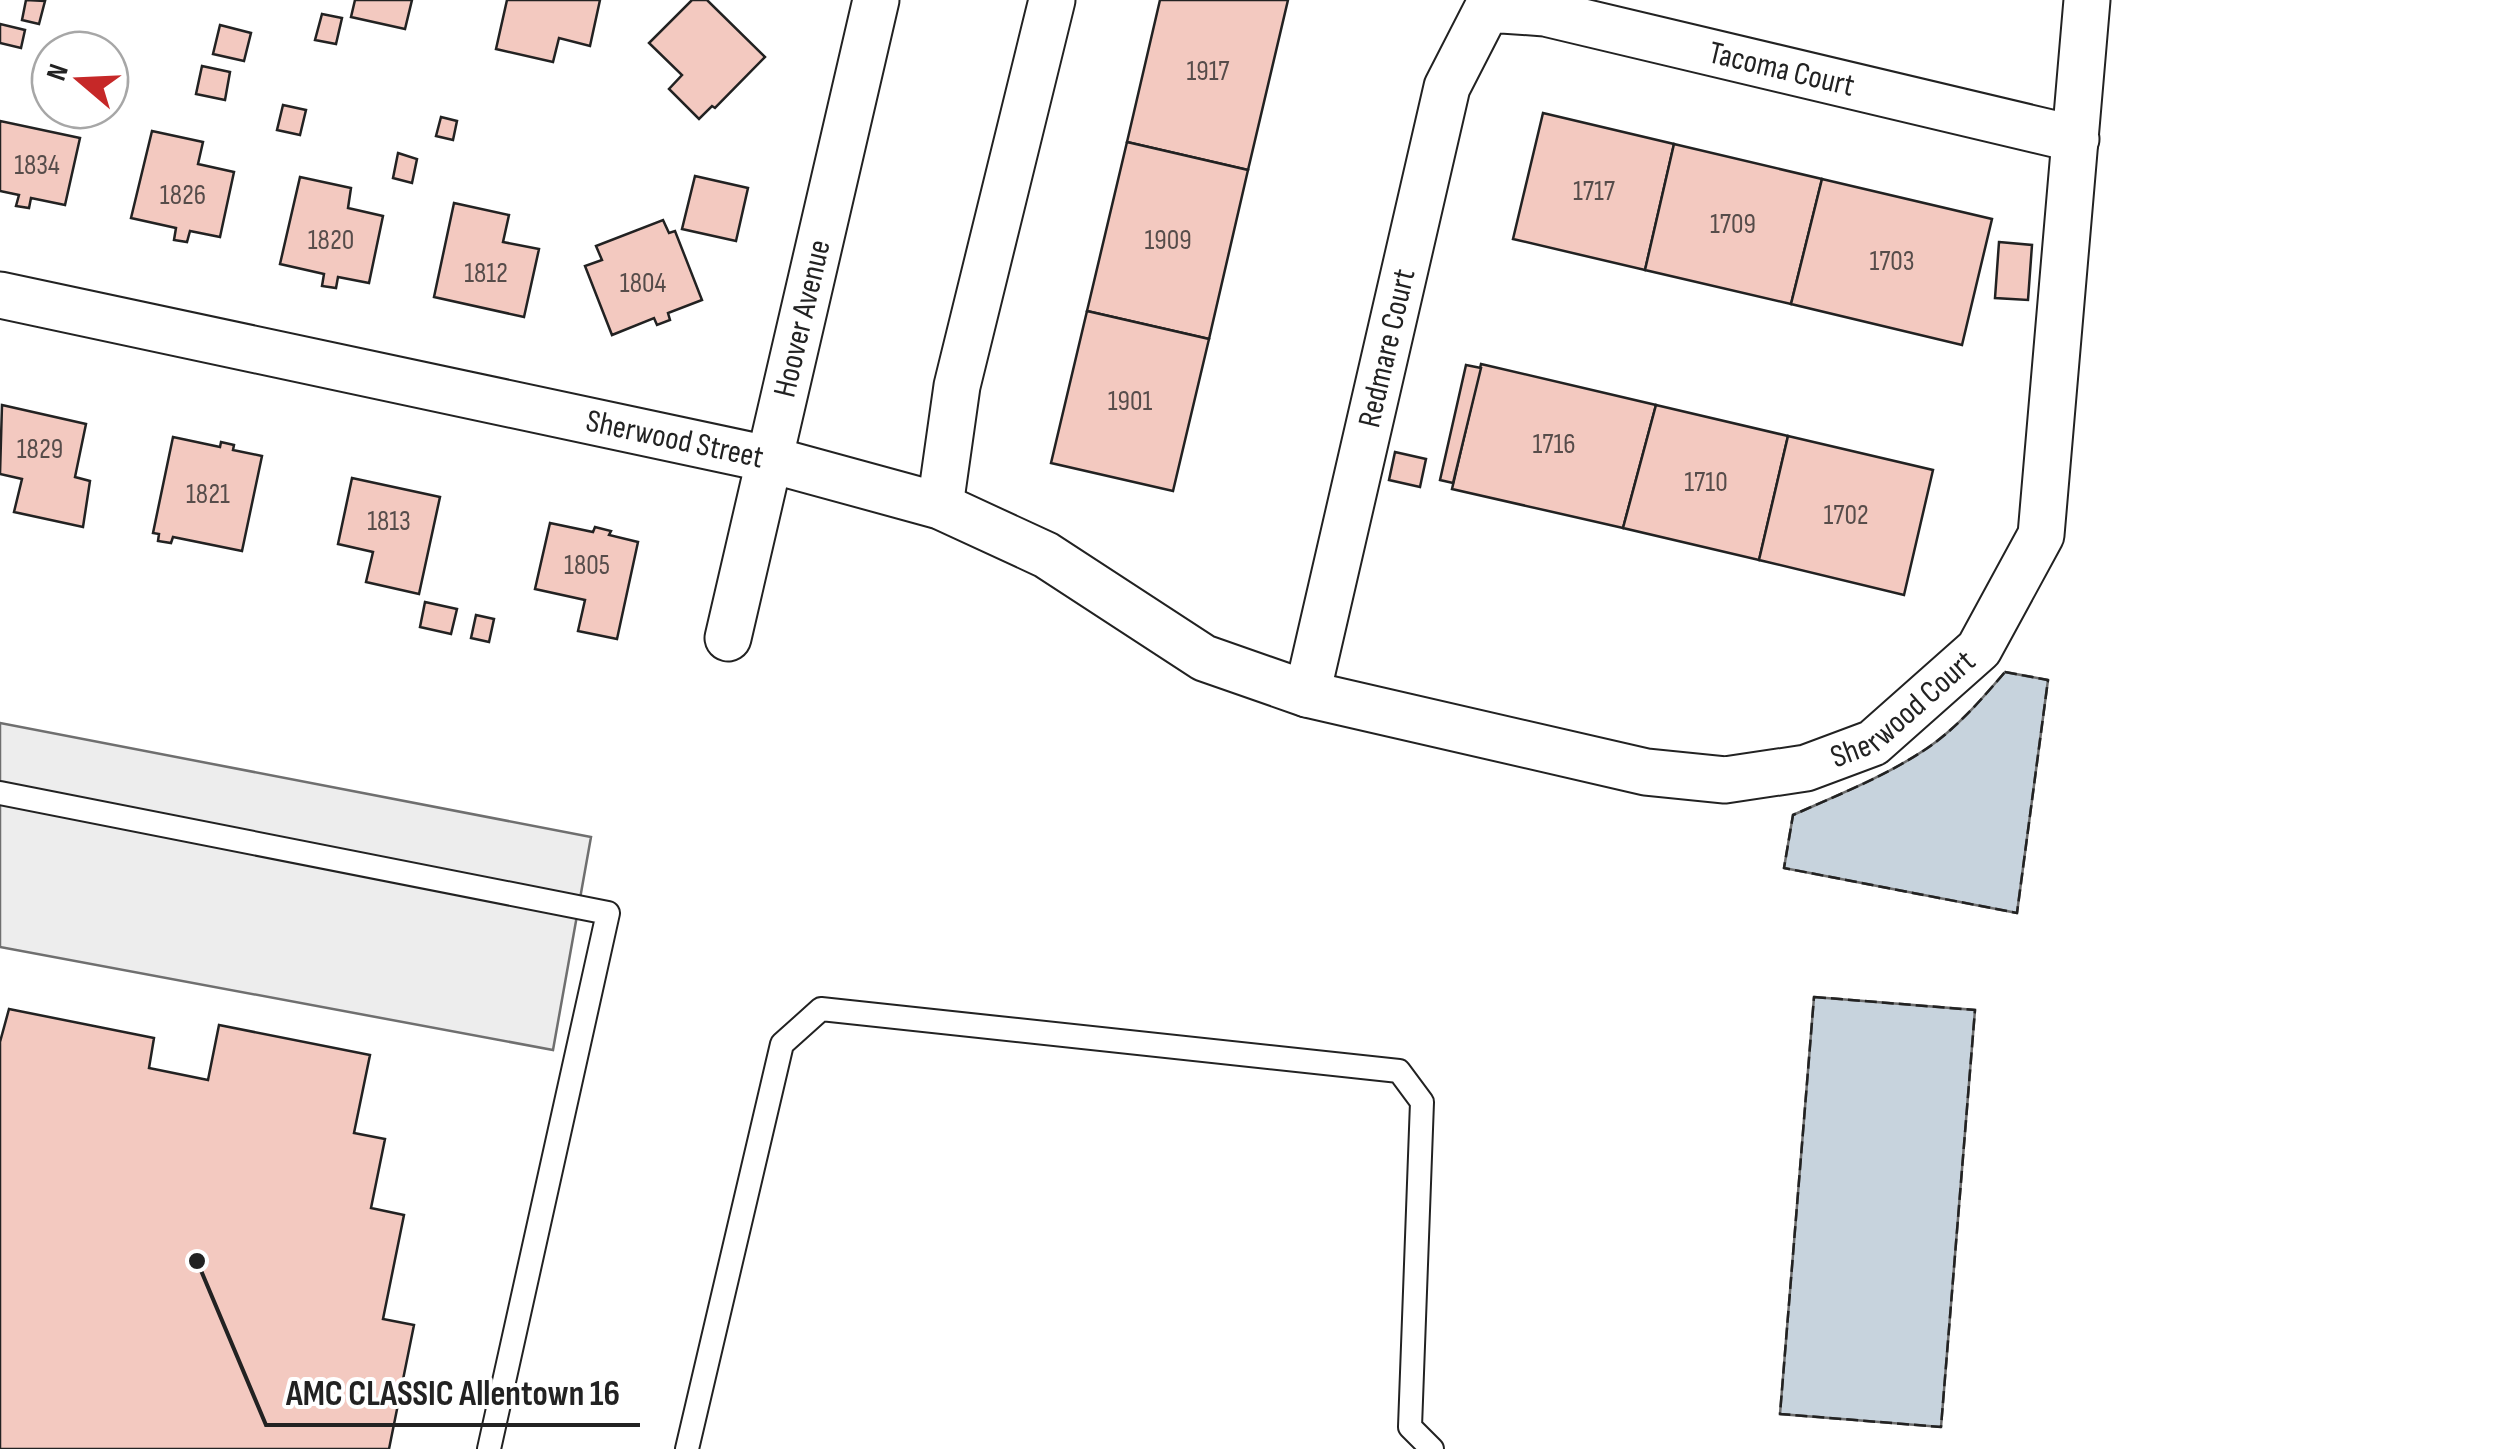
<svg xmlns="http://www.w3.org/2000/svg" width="2516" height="1449" font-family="'Sofia Sans Condensed',sans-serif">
	<rect width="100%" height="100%" fill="#fff"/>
	<!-- parking -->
	<polygon fill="#ededed" stroke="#6f6f6f" stroke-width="2.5" points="0,723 591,837 553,1050 0,947"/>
	<!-- water -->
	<g fill="#c7d3dd" stroke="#6f6f6f" stroke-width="2.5">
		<path d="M2005,672l43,8 -31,233 -233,-45 9,-53c45,-20 93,-39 133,-66 31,-21 55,-49 79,-77z"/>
		<polygon points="1814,997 1975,1010 1941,1427 1780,1414"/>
	</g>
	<!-- building -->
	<g fill="#f3c9c0" stroke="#222" stroke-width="2.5">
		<polygon points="26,0 45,1 39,24 22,20"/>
		<polygon points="355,0 412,0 405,29 351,17"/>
		<polygon points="507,0 600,0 590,46 559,38 553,62 496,49"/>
		<polygon points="692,0 707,0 765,57 715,108 712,106 699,119 669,89 682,75 649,43"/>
		<polygon points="1160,0 1288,0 1248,170 1127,142"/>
		<polygon points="322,14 342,18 336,44 315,40"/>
		<polygon points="0,24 25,30 21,48 0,43"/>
		<polygon points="220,25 251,33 244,61 213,54"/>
		<polygon points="202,66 230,72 225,100 196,94"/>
		<polygon points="283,105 306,110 300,135 277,130"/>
		<polygon points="1543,113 1674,144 1645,270 1513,239"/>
		<polygon points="441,117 457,121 453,140 436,136"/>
		<polygon points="0,121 80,138 65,205 31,198 29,208 16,206 19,195 0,191"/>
		<polygon points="152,131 203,142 198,164 234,172 220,237 190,231 187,242 174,240 176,228 131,218"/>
		<polygon points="1127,142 1248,170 1209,339 1087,311"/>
		<polygon points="1674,144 1822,179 1791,304 1645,270"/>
		<polygon points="398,153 417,159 412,183 393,178"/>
		<polygon points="695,176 748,188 736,241 682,229"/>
		<polygon points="300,177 351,188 348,208 383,216 369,283 338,277 336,288 322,286 324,274 280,264"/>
		<polygon points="1822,179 1992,219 1962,345 1791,304"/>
		<polygon points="454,203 509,215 503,242 539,249 524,317 434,297"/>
		<polygon points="663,220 669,233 675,231 702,300 668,313 670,320 657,325 654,318 612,335 585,266 602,260 596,246"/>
		<polygon points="1999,242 2032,245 2028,300 1995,298"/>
		<polygon points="1087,311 1209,339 1173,491 1051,463"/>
		<polygon points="1481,364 1656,405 1623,528 1452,489"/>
		<polygon points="1466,365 1481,368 1453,483 1440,480"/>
		<polygon points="2,405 86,424 75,477 90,481 83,527 14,512 22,479 0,474"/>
		<polygon points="1656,405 1788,436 1759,560 1623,528"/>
		<polygon points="1788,436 1933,470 1904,595 1759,560"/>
		<polygon points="173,437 220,447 221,442 234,445 233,450 262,456 242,551 173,537 171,543 158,541 159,534 153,533"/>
		<polygon points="1395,452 1426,459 1420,487 1389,480"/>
		<polygon points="352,478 440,497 419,594 366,582 373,552 338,544"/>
		<polygon points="550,523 593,532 595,527 611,531 609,535 638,542 617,639 578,631 585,600 535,589"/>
		<polygon points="425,602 457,609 451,634 420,627"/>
		<polygon points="476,615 494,619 489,642 471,638"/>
		<polygon points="9,1009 154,1038 149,1068 208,1080 219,1025 370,1055 354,1133 385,1139 371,1208 404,1215 383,1319 414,1325 389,1449 0,1449 0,1042"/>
	</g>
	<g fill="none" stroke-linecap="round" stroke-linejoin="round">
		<defs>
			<g id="service">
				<polyline points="0,793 608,913 489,1449"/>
				<polyline points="687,1449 782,1044 821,1009 1399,1071 1422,1102 1410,1427 1432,1449"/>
			</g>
			<g id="minor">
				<path id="s1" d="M0,295l768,164 172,47 106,49 158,103 103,36 339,78 79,8 81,-12 67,-25 106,-94 62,-114 46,-535"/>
				<polyline points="940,506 957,386 1052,0"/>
				<path id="s2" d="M728,638l148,-638"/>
				<path id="s3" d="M1307,694l140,-607 40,-78 58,4 531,126"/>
			</g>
		</defs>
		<!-- service casing -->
		<use href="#service" stroke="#222" stroke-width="26"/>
		<!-- minor casing -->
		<use href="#minor" stroke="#222" stroke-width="49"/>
		<!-- service -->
		<use href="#service" stroke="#fff" stroke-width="22"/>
		<!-- minor -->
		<use href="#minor" stroke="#fff" stroke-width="45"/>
		<!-- fence -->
		<g stroke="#222" stroke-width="2.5" stroke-dasharray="12 5" stroke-linecap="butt">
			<path d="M2005,672l43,8 -31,233 -233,-45 9,-53c45,-20 93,-39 133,-66 31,-21 55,-49 79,-77z"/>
			<polygon points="1814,997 1975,1010 1941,1427 1780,1414"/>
		</g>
	</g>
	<g text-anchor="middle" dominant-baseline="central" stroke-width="8" stroke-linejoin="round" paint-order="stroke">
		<!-- number labels -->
		<g font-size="28" fill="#564c4a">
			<text x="1208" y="71">1917</text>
			<text x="37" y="165">1834</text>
			<text x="1594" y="191">1717</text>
			<text x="183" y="195">1826</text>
			<text x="1733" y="224">1709</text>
			<text x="331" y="240">1820</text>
			<text x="1168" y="240">1909</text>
			<text x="1892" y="261">1703</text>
			<text x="486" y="273">1812</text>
			<text x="643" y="283">1804</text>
			<text x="1130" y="401">1901</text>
			<text x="1554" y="444">1716</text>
			<text x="40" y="449">1829</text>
			<text x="1706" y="482">1710</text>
			<text x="208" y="494">1821</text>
			<text x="1846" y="515">1702</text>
			<text x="389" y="521">1813</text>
			<text x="587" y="565">1805</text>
		</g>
		<!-- street labels -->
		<g font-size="32" fill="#222" stroke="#fff">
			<text stroke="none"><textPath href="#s3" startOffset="1012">Tacoma Court</textPath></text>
			<text stroke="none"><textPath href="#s2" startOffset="328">Hoover Avenue</textPath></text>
			<text stroke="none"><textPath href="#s3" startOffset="355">Redmare Court</textPath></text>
			<text stroke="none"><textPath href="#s1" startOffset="690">Sherwood Street</textPath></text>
			<text stroke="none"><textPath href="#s1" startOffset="2002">Sherwood Court</textPath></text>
		</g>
	</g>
	<!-- callouts -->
	<path fill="none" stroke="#222" stroke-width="4" d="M197 1261L266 1425H640"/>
	<circle fill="#222" stroke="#fff" stroke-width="4" cx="197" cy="1261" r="10"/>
	<g font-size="35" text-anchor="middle" font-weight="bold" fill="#222" stroke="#fff" stroke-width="8" stroke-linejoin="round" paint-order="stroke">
		<text x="453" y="1405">AMC CLASSIC Allentown 16</text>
	</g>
	<!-- north arrow -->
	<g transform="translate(80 80) rotate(289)"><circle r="48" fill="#ffffff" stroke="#a7a7a7" stroke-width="2.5"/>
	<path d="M0-8L18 38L0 25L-18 38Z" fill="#c62828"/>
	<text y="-15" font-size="28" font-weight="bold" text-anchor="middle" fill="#222222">N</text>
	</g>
</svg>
